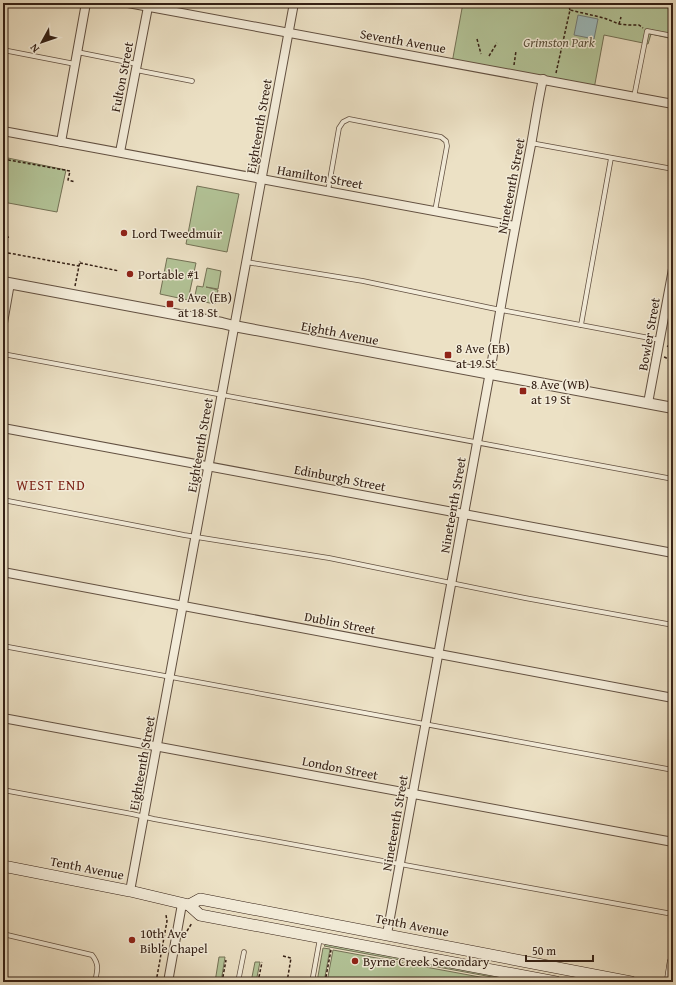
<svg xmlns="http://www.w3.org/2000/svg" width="676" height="985" font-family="'Gentium Book Plus',serif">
	<rect width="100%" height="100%" fill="#ece1c5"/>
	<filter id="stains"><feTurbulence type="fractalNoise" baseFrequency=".005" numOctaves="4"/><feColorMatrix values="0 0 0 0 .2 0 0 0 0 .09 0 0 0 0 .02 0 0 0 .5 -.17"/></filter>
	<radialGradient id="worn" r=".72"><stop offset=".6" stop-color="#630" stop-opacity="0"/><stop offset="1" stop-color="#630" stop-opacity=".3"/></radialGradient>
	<!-- green -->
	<g fill="#b3c498" stroke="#747256">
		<polygon points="463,3 673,3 673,39 651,34 648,44 604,35 594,89 452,63"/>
		<polygon points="3,157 66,170 57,212 3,202"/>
		<polygon points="197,186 239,194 227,252 186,244"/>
		<polygon points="167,258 196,263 188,300 160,294"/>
		<polygon points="207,268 221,271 218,289 206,287 218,290 215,304 194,300 197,286 203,287"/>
		<polygon points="326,944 530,982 519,982 324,946"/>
		<polygon points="323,948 330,949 324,982 317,982"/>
		<polygon points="333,950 507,982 327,982"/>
		<polygon points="219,957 225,957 221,982 215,982"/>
		<polygon points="255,962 260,962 256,982 251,982"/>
	</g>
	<!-- water -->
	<polygon fill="#9cbbbd" stroke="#727d7a" points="578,15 598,19 594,39 574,35"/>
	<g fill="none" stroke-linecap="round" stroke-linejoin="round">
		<defs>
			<g id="service">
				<polyline points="3,50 75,64"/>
				<polyline points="77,52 137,64"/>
				<polyline points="136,70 192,81"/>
				<polyline points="634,97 647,31 673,36"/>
				<polyline points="531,143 673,169"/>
				<polyline points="328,191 339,128 343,122 349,119 441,137 446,141 447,146 435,211"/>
				<polyline points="246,262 363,281 491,308 660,340"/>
				<polyline points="581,325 611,158"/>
				<polyline points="3,354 673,479"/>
				<polyline points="3,500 184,535 329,558 525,598 673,625"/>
				<polyline points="3,646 673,770"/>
				<polyline points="3,790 132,814 154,819 667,913"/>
				<path d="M3,934l89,21c8,10 5,16 3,27"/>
				<polyline points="238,982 244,952"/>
				<polyline points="312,982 320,938"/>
			</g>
			<g id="minor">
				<polyline points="128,3 673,104"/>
				<polyline points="3,131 515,226"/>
				<polyline points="61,142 86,3"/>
				<polyline points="120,152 148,7"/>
				<polyline points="3,323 10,283"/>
				<polyline points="648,403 673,269"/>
				<polyline points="3,428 673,553"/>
				<polyline points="3,572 673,698"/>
				<polyline points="3,718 673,842"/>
				<polyline points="130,891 294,3"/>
				<path d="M387,934l105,-573c11,-73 25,-144 39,-216 4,-22 7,-44 12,-66"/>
				<polyline points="168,982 182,904"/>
			</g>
			<polyline id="tertiary" points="3,282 222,323 234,326 673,408"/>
			<g id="secondary">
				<polyline points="3,866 130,891 189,905 200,915 556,982"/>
				<polyline points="189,905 200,899 631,982"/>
				<polyline points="670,982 673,962"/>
			</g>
		</defs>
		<!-- service casing -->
		<use href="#service" stroke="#625041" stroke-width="5.5"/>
		<!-- minor casing -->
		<use href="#minor" stroke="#625041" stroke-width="10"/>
		<!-- tertiary casing -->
		<use href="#tertiary" stroke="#625041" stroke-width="12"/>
		<!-- secondary casing -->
		<use href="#secondary" stroke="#342015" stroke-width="12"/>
		<!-- path -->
		<g stroke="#342015" stroke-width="1.5" stroke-dasharray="3 2" stroke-linecap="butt">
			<polyline points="568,3 570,10"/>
			<polyline points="619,24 621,17"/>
			<polyline points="477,39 481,54"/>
			<polyline points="489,56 497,43"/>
			<polyline points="514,65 516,51"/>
			<polyline points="556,73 570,10 604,18 619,24 629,25 639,25 643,28"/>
			<polyline points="3,159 70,171 68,180 75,182"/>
			<polyline points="3,238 9,237"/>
			<polyline points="3,249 5,238"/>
			<polyline points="3,252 79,266"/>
			<polyline points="80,263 119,271"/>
			<polyline points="75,286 80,261"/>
			<polyline points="669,333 673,333"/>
			<polyline points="667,346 673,348"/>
			<path d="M664,357c4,1 5,5 9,6"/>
			<polyline points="187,931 192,923"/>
			<polyline points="283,956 291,958 287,982"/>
			<polyline points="156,982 167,921 166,915"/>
			<polyline points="222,982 226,960"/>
			<polyline points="258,982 262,962"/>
			<polyline points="325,982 331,950"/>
		</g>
		<!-- service -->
		<use href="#service" stroke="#f3ecd9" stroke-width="4"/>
		<!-- minor -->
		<use href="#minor" stroke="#f3ecd9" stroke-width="8"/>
		<!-- tertiary -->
		<use href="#tertiary" stroke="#f3ecd9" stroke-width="10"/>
		<!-- secondary -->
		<use href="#secondary" stroke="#f3ecd9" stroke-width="11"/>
	</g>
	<!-- markers -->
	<g fill="#8f2418" stroke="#f3ecd9" stroke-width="1.5">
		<circle cx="124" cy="233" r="4"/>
		<circle cx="130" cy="274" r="4"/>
		<rect x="166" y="300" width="8" height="8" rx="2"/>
		<rect x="444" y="351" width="8" height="8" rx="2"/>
		<rect x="519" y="387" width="8" height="8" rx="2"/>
		<circle cx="132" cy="940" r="4"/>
		<circle cx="355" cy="961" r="4"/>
	</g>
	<g text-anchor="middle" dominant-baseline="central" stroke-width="3" stroke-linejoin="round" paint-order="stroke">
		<!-- street labels -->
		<g font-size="13" fill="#342015" stroke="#f3ecd9">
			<text transform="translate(403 41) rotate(10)">Seventh Avenue</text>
			<text transform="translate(122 77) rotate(-79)">Fulton Street</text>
			<text transform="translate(259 126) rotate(-80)">Eighteenth Street</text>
			<text transform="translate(320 177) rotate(10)">Hamilton Street</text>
			<text transform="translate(511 186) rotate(-79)">Nineteenth Street</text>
			<text transform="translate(340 333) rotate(11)">Eighth Avenue</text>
			<text transform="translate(649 334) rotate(-80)">Bowler Street</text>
			<text transform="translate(200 445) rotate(-80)">Eighteenth Street</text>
			<text transform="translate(340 478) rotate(11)">Edinburgh Street</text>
			<text transform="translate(453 505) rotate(-80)">Nineteenth Street</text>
			<text transform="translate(340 623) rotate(11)">Dublin Street</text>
			<text transform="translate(142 763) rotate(-80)">Eighteenth Street</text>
			<text transform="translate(340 768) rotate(11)">London Street</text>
			<text transform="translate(395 823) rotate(-80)">Nineteenth Street</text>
			<text transform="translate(87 868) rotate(11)">Tenth Avenue</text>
			<text transform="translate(412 925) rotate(11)">Tenth Avenue</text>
		</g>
		<!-- park labels -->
		<g font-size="13" font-style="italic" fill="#5a513c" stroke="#f3ecd9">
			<text x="559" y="42">Grimston Park</text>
		</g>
		<!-- poi labels -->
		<g font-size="13" fill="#342015" stroke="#f3ecd9" text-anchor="start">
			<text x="132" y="233">Lord Tweedmuir</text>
			<text x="138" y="274">Portable #1</text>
			<text x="178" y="297">8 Ave (EB)<tspan x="178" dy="15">at 18 St</tspan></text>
			<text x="456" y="348">8 Ave (EB)<tspan x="456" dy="15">at 19 St</tspan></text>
			<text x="531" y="384">8 Ave (WB)<tspan x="531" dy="15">at 19 St</tspan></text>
			<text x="140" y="933">10th Ave<tspan x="140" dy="15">Bible Chapel</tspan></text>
			<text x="363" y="961">Byrne Creek Secondary</text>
		</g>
		<!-- neighbourhood labels -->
		<g font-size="14" letter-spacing="1" fill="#7a1f14" stroke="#f3ecd9">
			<text x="51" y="485">WEST END</text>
		</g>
	</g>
	<!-- margin -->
	<rect width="676" height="985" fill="none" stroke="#ece1c5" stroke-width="16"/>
	<rect x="4" y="4" width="668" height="977" fill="none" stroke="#342015" stroke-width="2"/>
	<rect x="8" y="8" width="660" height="969" fill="none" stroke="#342015"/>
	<!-- north arrow -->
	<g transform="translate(42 42) rotate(230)" stroke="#f3ecd9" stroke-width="3" paint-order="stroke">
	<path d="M0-3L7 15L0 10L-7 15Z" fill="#342015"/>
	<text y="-6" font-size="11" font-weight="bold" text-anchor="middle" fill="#342015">N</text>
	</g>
	<!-- scale -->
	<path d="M526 955v6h67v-6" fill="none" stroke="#342015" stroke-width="2"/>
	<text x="532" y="955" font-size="12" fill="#342015" stroke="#f3ecd9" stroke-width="3" paint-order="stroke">50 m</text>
	<rect width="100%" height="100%" filter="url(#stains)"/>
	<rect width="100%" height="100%" fill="url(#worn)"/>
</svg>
